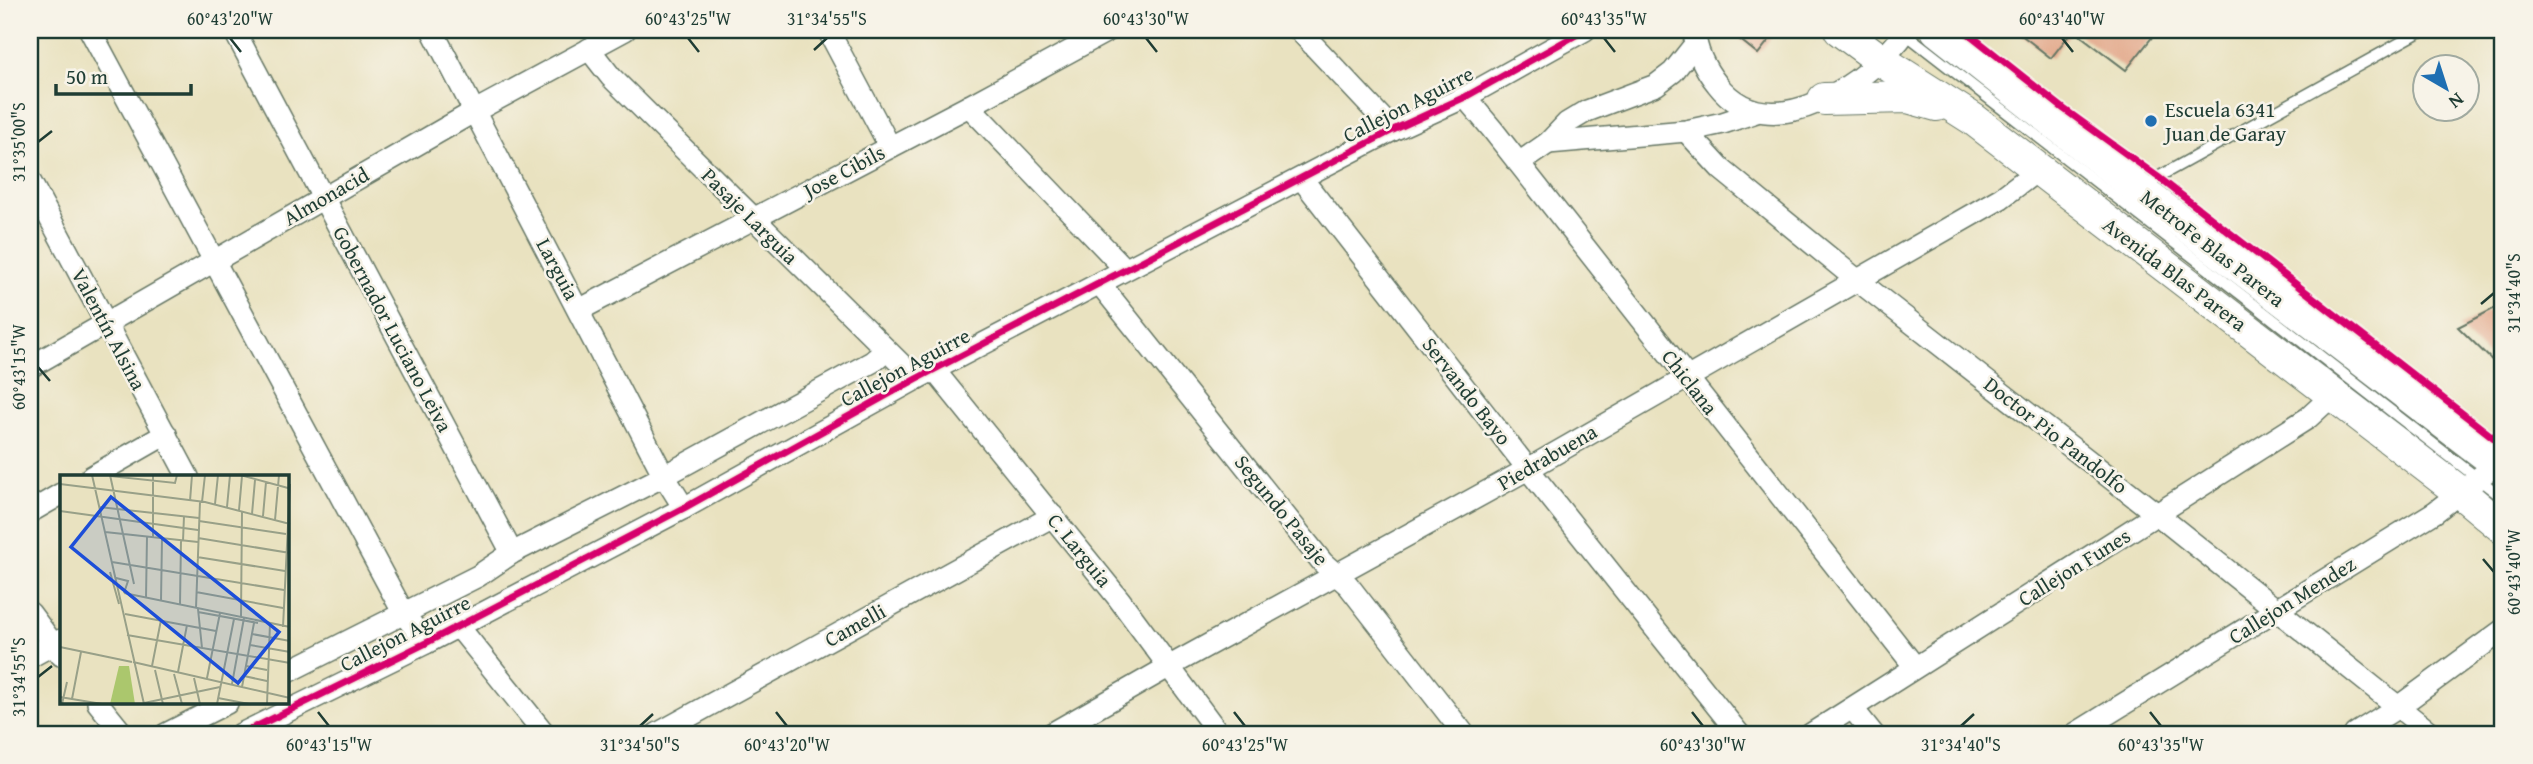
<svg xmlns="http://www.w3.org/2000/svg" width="2533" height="764" font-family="'Gentium Book Plus',serif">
	<rect width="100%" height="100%" fill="#f7f3e8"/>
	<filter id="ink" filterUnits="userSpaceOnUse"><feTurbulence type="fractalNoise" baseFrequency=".0143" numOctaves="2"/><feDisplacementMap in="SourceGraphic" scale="14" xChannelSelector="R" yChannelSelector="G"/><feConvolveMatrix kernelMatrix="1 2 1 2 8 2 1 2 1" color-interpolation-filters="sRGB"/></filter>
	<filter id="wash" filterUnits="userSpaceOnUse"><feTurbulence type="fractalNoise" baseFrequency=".00686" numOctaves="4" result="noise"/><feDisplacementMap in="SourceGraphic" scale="28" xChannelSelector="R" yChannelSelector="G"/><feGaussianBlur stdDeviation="1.57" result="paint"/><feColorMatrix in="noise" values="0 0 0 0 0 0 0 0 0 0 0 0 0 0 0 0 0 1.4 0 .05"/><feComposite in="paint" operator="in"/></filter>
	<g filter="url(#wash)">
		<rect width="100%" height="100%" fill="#e9e2c0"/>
		<g id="blocks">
			<!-- building -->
			<g fill="#e4ad91">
				<polygon points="1728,30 1777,30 1758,54"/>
				<polygon points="2015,30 2073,30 2051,58"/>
				<polygon points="2073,30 2144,30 2153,36 2126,70"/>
				<polygon points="2503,304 2503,371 2458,327"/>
			</g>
		</g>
	</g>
	<g filter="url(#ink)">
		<use href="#blocks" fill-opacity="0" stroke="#667765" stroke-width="2"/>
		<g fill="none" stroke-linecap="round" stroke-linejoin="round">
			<defs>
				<g id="service">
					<polyline points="1902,31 2503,498"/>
					<polyline points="2144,190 2158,177 2423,30"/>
				</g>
				<g id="minor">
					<polyline points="90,30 404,614 426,643"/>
					<polyline points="234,30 512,553"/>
					<polyline points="432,30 664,476 684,508"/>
					<polyline points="828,30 890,147"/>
					<polyline points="1299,30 1393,130"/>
					<path d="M1694,30c2,20 10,38 23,54 53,69 154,-3 190,-54"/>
					<polyline points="589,49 611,77 916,379"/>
					<polyline points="1465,97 1492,129 1915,667"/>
					<polyline points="969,106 1125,269"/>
					<polyline points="1686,131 1721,169 1857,280 2158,515 2432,734"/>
					<polyline points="1548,143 1686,131 1723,123 1756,112"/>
					<polyline points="1519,163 1548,143 1567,123 1587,111 1656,85 1673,72 1696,43"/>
					<polyline points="1302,179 1528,469 1739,734"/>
					<polyline points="30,181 188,477"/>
					<polyline points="1100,284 1323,563 1348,585 1464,734"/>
					<polyline points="579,310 969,106 1109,30"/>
					<polyline points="30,367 475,111 625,30"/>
					<polyline points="935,371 1119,599 1219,734"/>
					<polyline points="91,477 166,434"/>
					<polyline points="30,512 61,494"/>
					<polyline points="30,613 61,655"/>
					<polyline points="458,626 545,734"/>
					<polyline points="30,657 61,640"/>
					<polyline points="287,672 478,576 512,553 664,476 872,362 886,350"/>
					<polyline points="98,703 123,734"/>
					<polyline points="1853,709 1873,734"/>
					<polyline points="166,734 227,703"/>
					<polyline points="241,734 426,643 684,508 916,379 1393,130 1465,97 1585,30"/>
					<polyline points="657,734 1053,516"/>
					<polyline points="1051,734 1170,666 1528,469 2001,198 2038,170"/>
					<polyline points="1811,734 2308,418 2333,395"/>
					<polyline points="2075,734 2435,512 2503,459"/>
					<polyline points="2355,734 2398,707 2503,630"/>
				</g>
				<g id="primary">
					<polyline points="1840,30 1882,61 1973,119 2461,493 2503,528"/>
					<polyline points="1937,30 2142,192 2503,468"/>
					<polyline points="1824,99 1908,97 1937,105"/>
				</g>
			</defs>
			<!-- service casing -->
			<use href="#service" stroke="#667765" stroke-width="13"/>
			<!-- minor casing -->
			<use href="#minor" stroke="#667765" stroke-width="24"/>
			<!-- primary casing -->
			<use href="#primary" stroke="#667765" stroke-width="34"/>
			<!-- service -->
			<use href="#service" stroke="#fff" stroke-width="10"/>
			<!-- minor -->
			<use href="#minor" stroke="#fff" stroke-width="21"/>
			<!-- primary -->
			<use href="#primary" stroke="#fff" stroke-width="32"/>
			<defs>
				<g id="cycleway">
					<polyline points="1964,30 2064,109 2158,177 2503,445"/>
					<polyline points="241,734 426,643 684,508 916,379 1393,130 1465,97 1585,30"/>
				</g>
			</defs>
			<!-- cycleway casing -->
			<use href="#cycleway" stroke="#f7f3e8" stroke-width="11"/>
			<!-- cycleway -->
			<use href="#cycleway" stroke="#d6006c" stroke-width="7"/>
		</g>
	</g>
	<!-- ticks -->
	<path fill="none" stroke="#1f3d34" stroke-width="2.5" d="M230,38l11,14M688,38l11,14M1146,38l11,14M1604,38l11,14M2062,38l11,14M814,50l13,-12M38,142l14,-11M2481,304l13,-11M38,367l12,14M2483,559l11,13M38,677l14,-11M318,712l11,14M776,712l11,14M1234,712l11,14M1692,712l11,14M2150,712l11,14M640,726l13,-12M1961,726l13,-12"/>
	<!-- markers -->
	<circle fill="#1f6fb2" stroke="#f7f3e8" stroke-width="2.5" cx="2151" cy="121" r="7"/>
	<g text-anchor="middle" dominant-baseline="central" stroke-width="5" stroke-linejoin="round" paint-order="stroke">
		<!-- street labels -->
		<g font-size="21" fill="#1f3d34" stroke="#f7f3e8">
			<text transform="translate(1408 104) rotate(-27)">Callejon Aguirre</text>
			<text transform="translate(844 171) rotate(-28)">Jose Cibils</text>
			<text transform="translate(326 196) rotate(-30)">Almonacid</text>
			<text transform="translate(750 216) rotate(45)">Pasaje Larguia</text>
			<text transform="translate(2213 248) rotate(38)">MetroFe Blas Parera</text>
			<text transform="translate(558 269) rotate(62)">Larguia</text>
			<text transform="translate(2175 274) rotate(37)">Avenida Blas Parera</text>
			<text transform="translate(109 329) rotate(62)">Valentín Alsina</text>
			<text transform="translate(393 329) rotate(62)">Gobernador Luciano Leiva</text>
			<text transform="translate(905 367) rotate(-28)">Callejon Aguirre</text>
			<text transform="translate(1690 382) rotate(52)">Chiclana</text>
			<text transform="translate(1467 391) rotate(52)">Servando Bayo</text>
			<text transform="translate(2056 435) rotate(38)">Doctor Pio Pandolfo</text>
			<text transform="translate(1547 457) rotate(-30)">Piedrabuena</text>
			<text transform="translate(1282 510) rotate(51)">Segundo Pasaje</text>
			<text transform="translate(1080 550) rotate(51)">C. Larguia</text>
			<text transform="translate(2074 567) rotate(-32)">Callejon Funes</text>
			<text transform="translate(2292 600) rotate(-32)">Callejon Mendez</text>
			<text transform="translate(855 625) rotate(-29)">Camelli</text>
			<text transform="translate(405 633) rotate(-27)">Callejon Aguirre</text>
		</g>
		<!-- poi labels -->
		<g font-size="21" fill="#1f3d34" stroke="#f7f3e8" text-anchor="start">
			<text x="2165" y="109">Escuela 6341<tspan x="2165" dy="24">Juan de Garay</tspan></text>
		</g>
	</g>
	<!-- overview -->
	<g transform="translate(60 475)">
		<rect width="229" height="229" fill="#e9e2c0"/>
		<path d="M59,191h10l6,38h-25z" fill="#abc76d"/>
		<path fill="none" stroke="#98a088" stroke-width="2" d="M32,0l52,229M50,0l24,109M93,0v62M180,0l48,13M50,1l65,7 2,-8M0,9l145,18 85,22M130,26l2,-26M142,27l3,-27M155,29l3,-29M39,32l100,11M167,32l3,-32M179,35l3,-34M0,36l138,19M192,39l3,-34M203,41l3,-34M215,45l4,-45M139,46l87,13M45,57l93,10M138,63l92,15M123,66l1,-25M137,82l88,14M52,87l172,28M50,97l9,32M56,103l12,3 -4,12M136,117l87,16M64,118l166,34M86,123l1,-62M101,126l1,-63M120,130l1,-65M136,133l4,-106M138,134l4,39M138,137l60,11M65,139l91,17M181,142l1,-106M223,152l7,-143M192,159l38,7M67,160l163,28M190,170l40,7M0,172l72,15M73,187l157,36M92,191l9,-46M186,191l21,4M95,195l8,34M118,197l9,-47M114,199l8,30M184,201l23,5M134,203l6,26M147,203l13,-65M172,209l12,-66M182,212l12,-64M0,222l42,7M158,223l31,6M12,224l9,-47M84,228l76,-16M2,229l5,-22M157,229l17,-85M207,229l3,-81"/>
		<path fill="#1d4ed8" fill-opacity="0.15" stroke="#1d4ed8" stroke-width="3.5" d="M51,22l168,135 -41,51 -167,-136z"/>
		<rect width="229" height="229" fill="none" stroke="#1f3d34" stroke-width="3.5"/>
	</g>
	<!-- margin -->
	<rect width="2533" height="764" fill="none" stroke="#f7f3e8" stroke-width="77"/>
	<!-- north arrow -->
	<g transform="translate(2446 88) rotate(141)"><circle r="33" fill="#f7f3e8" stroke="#a1aaa0" stroke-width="2"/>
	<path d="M0-5L12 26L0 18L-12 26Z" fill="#1f6fb2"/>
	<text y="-10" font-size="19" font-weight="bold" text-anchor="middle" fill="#1f3d34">N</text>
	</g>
	<!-- scale -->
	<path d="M56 84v10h135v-10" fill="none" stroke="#1f3d34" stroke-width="3.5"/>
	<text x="66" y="84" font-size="21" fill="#1f3d34" stroke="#f7f3e8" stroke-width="5" paint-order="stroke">50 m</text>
	<rect x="38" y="38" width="2456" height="688" fill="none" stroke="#1f3d34" stroke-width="2.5"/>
	<g font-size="18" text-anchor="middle" fill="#1f3d34">
		<text x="230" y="25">60°43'20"W</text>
		<text x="688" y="25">60°43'25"W</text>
		<text x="827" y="25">31°34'55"S</text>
		<text x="1146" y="25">60°43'30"W</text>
		<text x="1604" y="25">60°43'35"W</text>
		<text x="2062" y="25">60°43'40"W</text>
		<text transform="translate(19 142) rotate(-90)" y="6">31°35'00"S</text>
		<text transform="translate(2514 293) rotate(-90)" y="6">31°34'40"S</text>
		<text transform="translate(19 367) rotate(-90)" y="6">60°43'15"W</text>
		<text transform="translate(2514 572) rotate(-90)" y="6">60°43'40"W</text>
		<text transform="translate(19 677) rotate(-90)" y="6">31°34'55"S</text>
		<text x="329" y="751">60°43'15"W</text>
		<text x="640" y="751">31°34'50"S</text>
		<text x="787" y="751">60°43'20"W</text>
		<text x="1245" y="751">60°43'25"W</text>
		<text x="1703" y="751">60°43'30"W</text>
		<text x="1961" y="751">31°34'40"S</text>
		<text x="2161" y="751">60°43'35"W</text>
	</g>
</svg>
